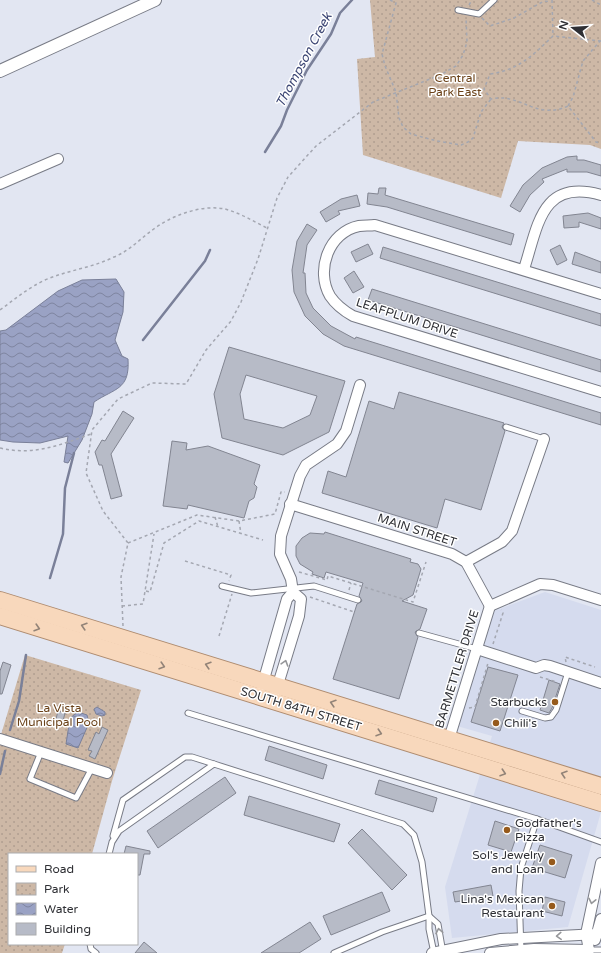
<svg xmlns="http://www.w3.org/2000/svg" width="601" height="953" font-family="'Varela Round',sans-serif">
	<defs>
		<pattern id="park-dots" width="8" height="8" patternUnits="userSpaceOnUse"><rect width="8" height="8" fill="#cdb8a6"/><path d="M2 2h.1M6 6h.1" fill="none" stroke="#b09e90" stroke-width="1.8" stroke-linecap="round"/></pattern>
		<pattern id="water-waves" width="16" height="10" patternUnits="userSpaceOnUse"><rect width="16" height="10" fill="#9aa2c4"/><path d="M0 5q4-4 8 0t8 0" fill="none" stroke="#7e84a0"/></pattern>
	</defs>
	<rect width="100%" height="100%" fill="#e2e6f2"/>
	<!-- built -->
	<polygon fill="#d5dbee" points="545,592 601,610 601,812 568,927 452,938 445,887 492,736 457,726 494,611"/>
	<!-- park -->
	<g fill="url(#park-dots)">
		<polygon points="370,0 601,0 601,149 590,145 518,141 501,198 363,155 357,59 375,57"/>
		<polygon points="25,655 141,690 112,781 92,854 9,854 9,944 65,944 62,953 0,953 0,738"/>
	</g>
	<!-- water -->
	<g fill="url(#water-waves)" stroke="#7a8099">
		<path d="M116,279l8,13 -1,20 -8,28 7,16 6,3c2,31 -13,29 -34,43l-2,12 -10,26 -14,23 -4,-1 4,-26 -28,7 -27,-1 -13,-2v-109l6,-1 52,-39 24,-11z"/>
		<polygon points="97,707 105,712 105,715 102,716 96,714 94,709"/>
		<polygon points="78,712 87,715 89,723 78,748 66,744 70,718"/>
	</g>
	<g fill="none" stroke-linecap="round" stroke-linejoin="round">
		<!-- stream -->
		<g stroke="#7a8099" stroke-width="2.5">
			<polyline points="265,152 281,126 287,110 307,70 331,34 340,13 352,0"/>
			<polyline points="143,340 205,261 210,250"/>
			<polyline points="50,578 63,534 65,488 74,453"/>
			<polyline points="10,730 19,701 26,655"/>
			<polyline points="0,774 5,751"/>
		</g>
	</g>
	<!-- building -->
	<g fill="#b7bbc7" stroke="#828591" fill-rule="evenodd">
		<polygon points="577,156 577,160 584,160 601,165 601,176 587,172 567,172 567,169 542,179 544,182 530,195 520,212 510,206 523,185 542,168 567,157"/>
		<polygon points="379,188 386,188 385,195 514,234 511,245 387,207 367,204 368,193 378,194"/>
		<polygon points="357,195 360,206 338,211 340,214 326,222 320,212 341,199"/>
		<polygon points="588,213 601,218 601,229 579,222 579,227 564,228 563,216"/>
		<polygon points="307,224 317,230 307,245 303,273 305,273 306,293 313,308 331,326 355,339 356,337 601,413 601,425 344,346 323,334 305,316 294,292 292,270 297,241"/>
		<polygon points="368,244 373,254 356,262 351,252"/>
		<polygon points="560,245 567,260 557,265 550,250"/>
		<polygon points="383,247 601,314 601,326 380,258"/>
		<polygon points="575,252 601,262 601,273 572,264"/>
		<polygon points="354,271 364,287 353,293 344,278"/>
		<polygon points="372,289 601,360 601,372 368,300"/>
		<path d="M229,347l116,34 -16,51 -46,23 -61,-17 -8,-44zM246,375l71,21 -7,19 -27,13 -39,-9 -4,-25z"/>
		<polygon points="399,392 504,423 502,427 505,431 481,510 445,499 437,528 322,493 328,471 346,477 369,401 394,409"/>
		<polygon points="123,411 134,418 111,454 122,496 111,499 102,465 99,465 95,452 102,440 105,441"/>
		<polygon points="172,441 187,443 186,450 208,446 260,465 254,484 257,487 254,498 249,501 244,518 188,505 187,509 163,506"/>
		<polygon points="325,532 411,559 410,562 418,564 421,569 413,595 402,601 427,609 420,629 415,632 418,637 399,699 333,679 357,604 362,601 359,596 363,583 326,572 324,578 312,574 313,572 300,564 296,556 296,546 302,538 310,533 324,534"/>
		<polygon points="3,662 11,665 2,694 0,694 0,671"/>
		<polygon points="488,667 518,675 500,731 471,722"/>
		<polygon points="549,680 560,684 552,708 549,713 540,710"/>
		<polygon points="58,711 65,713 63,721 56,719"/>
		<polygon points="102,727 108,730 95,759 89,756 92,751 88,750 96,732 99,734"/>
		<polygon points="269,746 327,765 323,779 265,760"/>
		<polygon points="225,777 236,793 158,848 147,831"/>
		<polygon points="379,780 437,798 433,812 375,794"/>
		<polygon points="249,796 340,824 334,842 244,815"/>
		<polygon points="495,821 519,829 511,852 488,845"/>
		<polygon points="362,829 407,875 392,890 348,843"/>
		<polygon points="540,845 572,855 565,878 532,868"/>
		<polygon points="126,846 150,851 150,854 144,854 140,875 137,875 137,854 124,854"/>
		<polygon points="491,885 493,896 455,902 453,892"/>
		<polygon points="382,892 390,911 331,935 323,916"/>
		<polygon points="545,897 565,902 562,916 542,911"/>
		<polygon points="310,922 321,939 299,953 261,953"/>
		<polygon points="144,942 157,953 135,953"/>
	</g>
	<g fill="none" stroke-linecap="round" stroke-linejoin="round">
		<defs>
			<g id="service">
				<polyline points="458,10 479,14 494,0"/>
				<polyline points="506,427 544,439"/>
				<polyline points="222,586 251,593 314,586 358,600"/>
				<polyline points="419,633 477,649"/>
				<polyline points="522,711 545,718 551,717 556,710 568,672"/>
				<polyline points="188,713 537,819 601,842"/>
				<polyline points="41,752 30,779 76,798 92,768"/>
				<polyline points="113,836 123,800 185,757 192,757 214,764"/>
				<polyline points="109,854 112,842 119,831 214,764 403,824 414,835 422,862 429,916 429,929 434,953"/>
				<polyline points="429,916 438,924 443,953"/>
				<polyline points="90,944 91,949 96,953"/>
				<polyline points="589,950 601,950"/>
				<polyline points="521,951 519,891 521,868 537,819"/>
				<polyline points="334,953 382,932 429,916"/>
			</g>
			<g id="minor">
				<polyline points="0,184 58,159"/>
				<path d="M524,269c14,-43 17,-91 77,-74"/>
				<path d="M601,294l-226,-69c-5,1 -11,0 -16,1 -30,6 -44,44 -29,70 6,9 14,15 23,20l248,76"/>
				<polyline points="290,504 452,554 466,562 490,606"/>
				<polyline points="466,562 502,542 512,531 544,439"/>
				<polyline points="490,606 540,584 553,585 601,600"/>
				<polyline points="477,649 536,668 544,665 550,666 601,683"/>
				<polyline points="262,686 287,599 293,592"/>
				<polyline points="276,691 299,616 301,599 293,592 291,579 280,554 281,536 300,476 306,465 337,444 346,431 360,385"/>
				<polyline points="0,739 107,773"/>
				<polyline points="449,739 490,606"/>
				<polyline points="595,940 601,919"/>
				<polyline points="589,950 586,934 601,863"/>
				<polyline points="432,953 501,939 598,934"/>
				<polyline points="490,953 534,949 589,950"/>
			</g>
			<polyline id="tertiary" points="0,71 155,0"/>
			<g id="primary">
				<polyline points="0,600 601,786"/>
				<polyline points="0,616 601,803"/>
			</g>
		</defs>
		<!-- service casing -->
		<use href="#service" stroke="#787b86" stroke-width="7"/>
		<!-- minor casing -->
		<use href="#minor" stroke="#787b86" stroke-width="12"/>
		<!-- tertiary casing -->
		<use href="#tertiary" stroke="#787b86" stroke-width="14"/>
		<!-- primary casing -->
		<use href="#primary" stroke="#af8c70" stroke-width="18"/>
		<!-- path -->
		<g stroke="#a4a7b1" stroke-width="1.5" stroke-dasharray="3 3" stroke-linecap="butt">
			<polyline points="390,0 396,3 382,54 385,66 396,92 399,118 403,127 411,134 437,141 461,145 468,142 473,138 481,112 491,99"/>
			<polyline points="552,0 553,36"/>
			<polyline points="592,0 601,5"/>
			<polyline points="469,5 472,0"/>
			<polyline points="482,18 490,26 514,18 544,1 551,2"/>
			<path d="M601,41l-48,-5c-20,19 -34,34 -63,38l-6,15 7,10c29,-7 45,22 77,7l28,36 5,1"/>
			<polyline points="568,106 573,97 583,61 600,41"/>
			<path d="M0,310c15,-11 28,-22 45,-30 23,-10 47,-12 69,-23 15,-6 25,-17 37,-26 19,-15 50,-27 74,-22 15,4 28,12 42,19"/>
			<path d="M0,448c33,8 60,-3 91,-14"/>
			<polyline points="215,517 218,527"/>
			<polyline points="239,521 241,534"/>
			<polyline points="128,543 197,515 239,521 275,514 281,492 285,492"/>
			<polyline points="185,561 231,575 229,581"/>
			<polyline points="299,572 327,580 328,576 413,602 426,562"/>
			<polyline points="349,590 351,583"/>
			<polyline points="146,591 150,592 164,543 199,521 263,540"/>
			<polyline points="310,597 354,612"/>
			<polyline points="122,606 143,604 154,534"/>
			<polyline points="123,626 121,577 128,543 103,511 86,473 92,430 118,399 152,383 186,384 206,350 231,321 241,302 258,259 277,198 288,177 316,146 373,102 440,75 456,66 463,55 467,42 466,18"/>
			<polyline points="219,636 232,594"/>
			<polyline points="493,644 503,613 501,610"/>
			<polyline points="566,662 565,657 595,667"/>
			<polyline points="540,677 557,682"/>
			<polyline points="469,708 475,707 488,663"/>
		</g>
		<!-- service -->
		<use href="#service" stroke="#fff" stroke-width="5"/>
		<!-- minor -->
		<use href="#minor" stroke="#fff" stroke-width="10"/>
		<!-- tertiary -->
		<use href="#tertiary" stroke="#fff" stroke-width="12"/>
		<!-- primary -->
		<use href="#primary" stroke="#f8d8bc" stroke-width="16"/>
	</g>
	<!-- one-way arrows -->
	<defs><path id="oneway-chevron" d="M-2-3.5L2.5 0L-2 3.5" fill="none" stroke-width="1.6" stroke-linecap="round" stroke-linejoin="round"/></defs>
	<g stroke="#938478">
		<use href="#oneway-chevron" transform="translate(84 626) rotate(-163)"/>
		<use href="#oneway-chevron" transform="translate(37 628) rotate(17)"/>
		<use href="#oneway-chevron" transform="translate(208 665) rotate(-163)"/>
		<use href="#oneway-chevron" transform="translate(162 666) rotate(17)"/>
		<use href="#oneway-chevron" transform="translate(333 703) rotate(-163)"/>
		<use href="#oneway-chevron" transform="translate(379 733) rotate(18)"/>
		<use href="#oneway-chevron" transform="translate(503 773) rotate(18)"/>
		<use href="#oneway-chevron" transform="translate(564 774) rotate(-162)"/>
	</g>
	<g stroke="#96979a">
		<use href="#oneway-chevron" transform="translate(285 663) rotate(-73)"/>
		<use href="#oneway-chevron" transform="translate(592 901) rotate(102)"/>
		<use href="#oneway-chevron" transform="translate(439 931) rotate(-101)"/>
		<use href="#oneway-chevron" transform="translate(559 936) rotate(177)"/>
	</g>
	<!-- markers -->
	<g fill="#965a1b" stroke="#fff" stroke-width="1.5">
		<circle cx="555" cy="702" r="4"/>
		<circle cx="496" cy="723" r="4"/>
		<circle cx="507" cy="830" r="4"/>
		<circle cx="552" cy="862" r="4"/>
		<circle cx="552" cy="906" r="4"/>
	</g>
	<g text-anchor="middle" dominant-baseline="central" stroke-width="3" stroke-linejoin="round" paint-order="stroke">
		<!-- park labels -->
		<g font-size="12" fill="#6b4219" stroke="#fff">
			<text x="455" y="78">Central<tspan x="455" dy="14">Park East</tspan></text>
			<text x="59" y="708">La Vista<tspan x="59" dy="14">Municipal Pool</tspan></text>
		</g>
		<!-- street labels -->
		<g font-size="12" fill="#2e2f34" stroke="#fff">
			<text transform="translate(407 318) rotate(18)">LEAFPLUM DRIVE</text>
			<text transform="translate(417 530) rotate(18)">MAIN STREET</text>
			<text transform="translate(457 669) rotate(-73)">BARMETTLER DRIVE</text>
			<text transform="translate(301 709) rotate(17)">SOUTH 84TH STREET</text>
		</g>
		<!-- poi labels -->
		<g font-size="12" fill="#2e2f34" stroke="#fff" text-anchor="end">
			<text x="547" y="702">Starbucks</text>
			<text x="504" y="723" text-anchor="start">Chili's</text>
			<text x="515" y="823" text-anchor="start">Godfather's<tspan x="515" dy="14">Pizza</tspan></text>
			<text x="544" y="855">Sol's Jewelry<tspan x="544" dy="14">and Loan</tspan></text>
			<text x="544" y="899">Lina's Mexican<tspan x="544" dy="14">Restaurant</tspan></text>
		</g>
		<!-- water labels -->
		<g font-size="13" font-style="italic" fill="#3c4674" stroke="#fff">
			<text transform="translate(304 60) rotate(-62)">Thompson Creek</text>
		</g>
	</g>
	<!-- legend -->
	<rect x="8" y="853" width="130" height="92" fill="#ffffff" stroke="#abacae"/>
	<rect x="16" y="866" width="20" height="6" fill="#f8d8bc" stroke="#abacae"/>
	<text x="44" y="873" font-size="12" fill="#2e2f34">Road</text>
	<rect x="16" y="883" width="20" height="12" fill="url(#park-dots)" stroke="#abacae"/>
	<text x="44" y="893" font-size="12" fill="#2e2f34">Park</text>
	<rect x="16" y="903" width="20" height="12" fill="url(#water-waves)" stroke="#abacae"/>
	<text x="44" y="913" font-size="12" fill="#2e2f34">Water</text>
	<rect x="16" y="923" width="20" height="12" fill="#b7bbc7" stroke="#abacae"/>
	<text x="44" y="933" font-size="12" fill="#2e2f34">Building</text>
	<!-- north arrow -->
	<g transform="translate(573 28) rotate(287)" stroke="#ffffff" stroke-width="3" paint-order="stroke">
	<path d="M0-3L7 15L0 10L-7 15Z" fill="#2e2f34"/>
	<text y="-6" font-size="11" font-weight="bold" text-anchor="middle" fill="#2e2f34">N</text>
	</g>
</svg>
